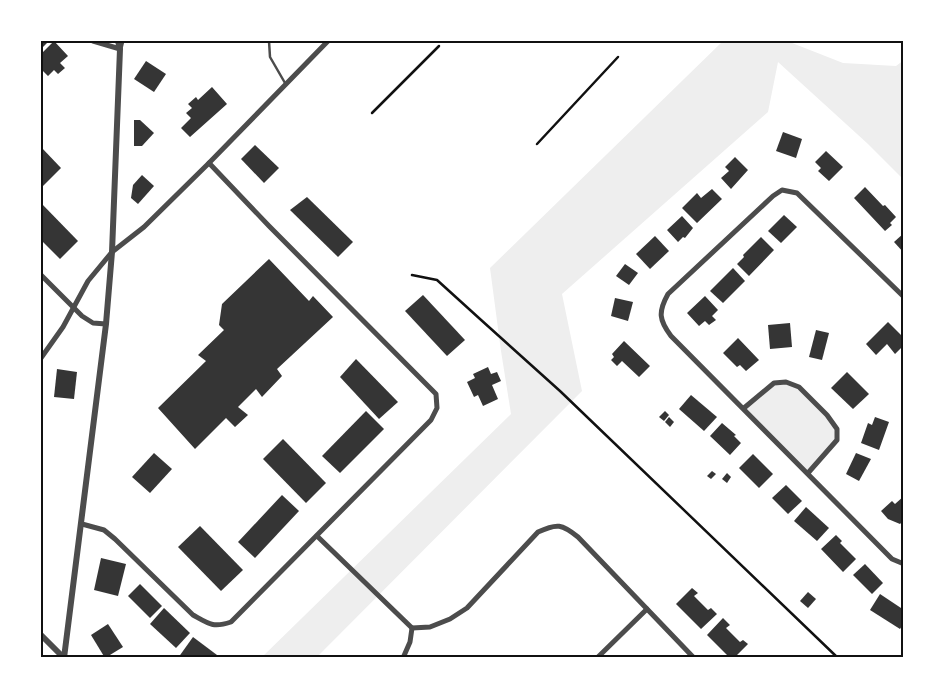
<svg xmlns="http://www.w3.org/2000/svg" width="945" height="699" font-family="Commissioner,sans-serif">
	<rect width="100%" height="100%" fill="#fff"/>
	<!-- green -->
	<g fill="#eee">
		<polygon points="723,41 787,41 843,63 896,66 904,60 904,180 868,144 778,62 768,112 562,294 582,391 316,658 261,658 511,414 501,351 490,268"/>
		<polygon points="786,382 799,387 837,429 837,440 808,473 744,408 774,383"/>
	</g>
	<!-- building -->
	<g fill="#353535">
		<polygon points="41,41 49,41 41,49"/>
		<polygon points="54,41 68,56 60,63 65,68 58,74 54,70 48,76 41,69 41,54"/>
		<polygon points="146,61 166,74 154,92 134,79"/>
		<polygon points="212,87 227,104 190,137 181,128 191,118 186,113 192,108 188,104 196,97 198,100"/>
		<polygon points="134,120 140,120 154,133 142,146 134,146"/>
		<polygon points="783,132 802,139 796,158 776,151"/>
		<polygon points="255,145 279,168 264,183 241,159"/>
		<polygon points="41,147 61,168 41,188"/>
		<polygon points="826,151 843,167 829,181 818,171 821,168 815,162"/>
		<polygon points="735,157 748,170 731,189 721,178 729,171 725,167"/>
		<polygon points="142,175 154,186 138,204 131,198 133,185"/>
		<polygon points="865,187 883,206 885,205 896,217 890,223 892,225 885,231 854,198"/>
		<polygon points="712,189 722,199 697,223 682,208 697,193 701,198"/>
		<polygon points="307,197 353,242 338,257 290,210"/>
		<polygon points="41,203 78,241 60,259 41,240"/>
		<polygon points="784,215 797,227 781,243 768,231"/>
		<polygon points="682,216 693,228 685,238 683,237 678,242 667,230"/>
		<polygon points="904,233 904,253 894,242"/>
		<polygon points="655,236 669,251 650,269 636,254"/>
		<polygon points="761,237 774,250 749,276 737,264 744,257 743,255"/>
		<polygon points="269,259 309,301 313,296 333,317 277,369 282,376 262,397 256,389 238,407 248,415 235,427 226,418 195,449 158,408 206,361 198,355 224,330 219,325 222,304"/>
		<polygon points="625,264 638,273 629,285 616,276"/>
		<polygon points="733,268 745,281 723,303 710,291"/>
		<polygon points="423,295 465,340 447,356 405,311"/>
		<polygon points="705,296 718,310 712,316 716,320 709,325 705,321 699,326 687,313"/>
		<polygon points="615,298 633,302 628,321 611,316"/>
		<polygon points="888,322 904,338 904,345 895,354 887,344 876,355 866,344"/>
		<polygon points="790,323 792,347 770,349 768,325"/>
		<polygon points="816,330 829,333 822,360 809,357"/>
		<polygon points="738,338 759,360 746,371 740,365 737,367 723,353"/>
		<polygon points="624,341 650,366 639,377 622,361 617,366 611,360 614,357 612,354"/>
		<polygon points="356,359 398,402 379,419 340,377"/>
		<polygon points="488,367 491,374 497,372 501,381 492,385 498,399 483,406 478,395 474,397 467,382 475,378 473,374"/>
		<polygon points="57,369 77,372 74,399 54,397"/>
		<polygon points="847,372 869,394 853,409 831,388"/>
		<polygon points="691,395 717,417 704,431 679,409"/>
		<polygon points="366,411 384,429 340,473 322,456"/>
		<polygon points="665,411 669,415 664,421 659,417"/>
		<polygon points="669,417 674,422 670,427 665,422"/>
		<polygon points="875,417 889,422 879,450 861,443 868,423 872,425"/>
		<polygon points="722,423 736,435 734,436 741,443 730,455 710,436"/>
		<polygon points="283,439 326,483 306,503 263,459"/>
		<polygon points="154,453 172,469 150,493 132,477"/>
		<polygon points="856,453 871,459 859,481 846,474"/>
		<polygon points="753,454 773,474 759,488 739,468"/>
		<polygon points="712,471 716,474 711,479 707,476"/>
		<polygon points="727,473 731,477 727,483 722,479"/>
		<polygon points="786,485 802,501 788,514 772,498"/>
		<polygon points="282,495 299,511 255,558 238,542"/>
		<polygon points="904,496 904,520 900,524 888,519 881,511 892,501 895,504"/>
		<polygon points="806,507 829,528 817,541 794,521"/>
		<polygon points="200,526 243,570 221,591 178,547"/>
		<polygon points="836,535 842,541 840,543 856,559 843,572 821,549"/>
		<polygon points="101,558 126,564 118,596 94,590"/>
		<polygon points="865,564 883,583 872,594 853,575"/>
		<polygon points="140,584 162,606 150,618 128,596"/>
		<polygon points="692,588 698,593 694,596 708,610 711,608 717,614 701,629 676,604"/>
		<polygon points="808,592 816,599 808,608 800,601"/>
		<polygon points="880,594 904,610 904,623 900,629 870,610"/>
		<polygon points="164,608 190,633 176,648 150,624"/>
		<polygon points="723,618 730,625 726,628 740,642 743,640 748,644 734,658 730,658 707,635"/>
		<polygon points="108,624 123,647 105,658 91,635"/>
		<polygon points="193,637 221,658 178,658"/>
	</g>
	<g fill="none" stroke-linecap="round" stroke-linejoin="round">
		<!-- path -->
		<g stroke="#111" stroke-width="2.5">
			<polyline points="372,113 439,46"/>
			<polyline points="537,144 618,57"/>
			<polyline points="412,275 437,280 480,319 560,391 838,658"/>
		</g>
		<!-- service -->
		<polyline stroke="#4c4c4c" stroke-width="2.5" points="269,41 270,57 285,83"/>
		<!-- minor -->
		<g stroke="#4c4c4c" stroke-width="5">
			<polyline points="93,41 120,49 122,41"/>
			<polyline points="41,275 82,316 93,323 106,324"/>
			<path d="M904,297l-107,-104 -15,-3 -9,6 -105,98c-10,18 -9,26 3,42l221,223 12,5"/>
			<polyline points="41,358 63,327 88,281 112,252 144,227 209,163 328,41"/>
			<polyline points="744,408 774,383 786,382 799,387 827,415 837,429 837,440 808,473"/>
			<path d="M82,524l22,6 11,9 78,76c16,9 20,13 38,7l200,-202 6,-12 -1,-14 -167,-168 -60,-63"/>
			<path d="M317,536l95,92 18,-1 20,-8 17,-11 71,-76c19,-9 24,-8 40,5l116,121"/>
			<polyline points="403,658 410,642 412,628"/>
			<polyline points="597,658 647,609"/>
		</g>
		<!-- tertiary -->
		<g stroke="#4c4c4c" stroke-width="6">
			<polyline points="41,635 64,658"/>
			<polyline points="64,658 106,324 112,252 120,49 118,41"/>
		</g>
	</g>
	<!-- border -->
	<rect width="945" height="699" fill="none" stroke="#ffffff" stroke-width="85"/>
	<rect x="42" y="42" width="860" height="614" fill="none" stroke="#111" stroke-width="2"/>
</svg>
